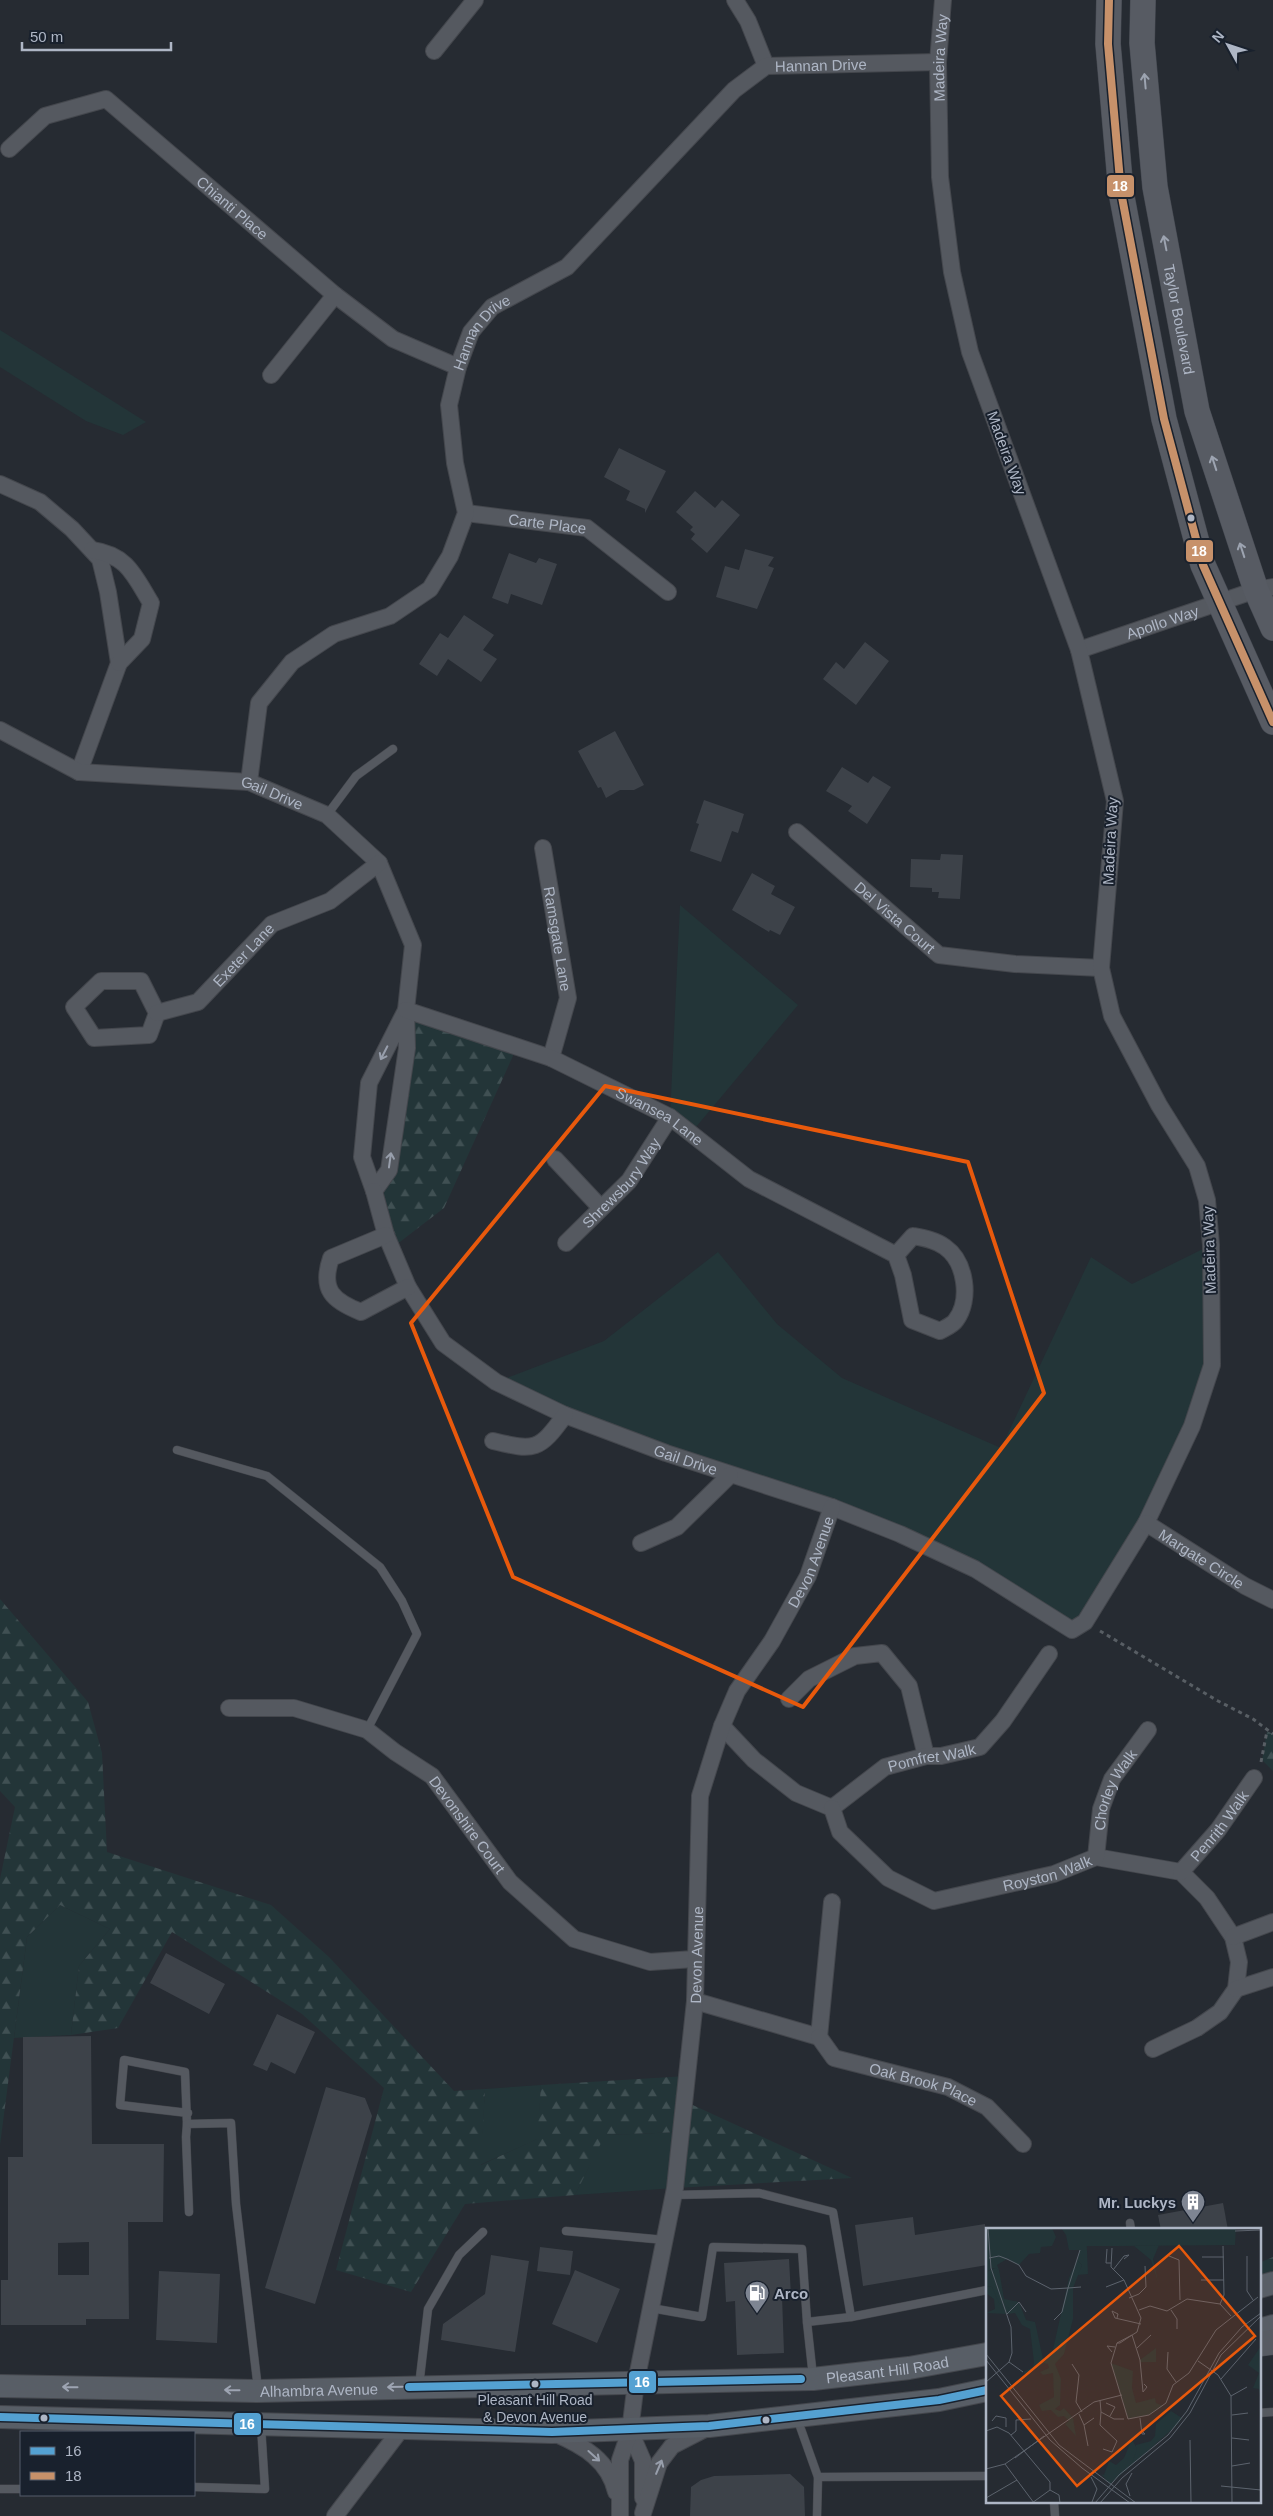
<svg xmlns="http://www.w3.org/2000/svg" width="1273" height="2516" font-family="Arial,sans-serif">
	<defs>
		<pattern id="forest-firs" width="22" height="20" patternUnits="userSpaceOnUse" patternTransform="scale(1.25)"><rect width="22" height="20" fill="#233538"/><path d="M5 1l3.5 6h-7zM16 11l3.5 6h-7z" fill="#405053"/></pattern>
	</defs>
	<rect width="100%" height="100%" fill="#262b32"/>
	<!-- green -->
	<g fill="#233538">
		<polygon points="0,330 146,422 123,435 86,421 0,367"/>
		<polygon points="680,905 798,1005 691,1133 670,1117"/>
		<polygon points="1211,1245 1212,1365 1146,1523 1072,1630 975,1569 496,1382 604,1341 718,1252 777,1324 842,1378 1001,1448 1091,1257 1132,1284"/>
		<polygon points="60,1905 110,1929 79,1966 71,2035 14,2038 27,1937"/>
		<polygon points="541,2085 538,2139 480,2165 485,2089"/>
		<polygon points="681,2132 675,2188 575,2195 604,2135"/>
	</g>
	<!-- forest -->
	<g fill="url(#forest-firs)">
		<polygon points="406,1010 517,1047 444,1208 392,1248 374,1191 389,1169"/>
		<polygon points="0,1599 88,1702 102,1753 107,1852 271,1905 329,1957 454,2091 485,2089 481,2165 537,2139 541,2085 687,2076 684,2101 852,2178 675,2188 681,2132 605,2135 575,2195 465,2204 411,2292 336,2270 384,2088 302,2014 172,1932 118,2028 71,2035 79,1966 110,1929 60,1905 27,1937 0,2145 0,1879 15,1807 0,1791"/>
		<polygon points="1267,1731 1273,1734 1273,1771 1262,1760"/>
		<polygon points="1273,2257 1273,2283 1259,2287 1259,2263"/>
	</g>
	<!-- building -->
	<g fill="#3d4249" fill-rule="evenodd">
		<polygon points="619,448 666,471 645,513 645,509 626,500 630,491 604,477"/>
		<polygon points="695,491 715,508 722,500 740,515 707,553 691,539 695,534 690,530 693,527 676,512"/>
		<polygon points="745,549 774,557 768,566 774,568 757,609 716,597 725,566 739,570"/>
		<polygon points="509,553 536,563 539,558 557,564 542,605 511,594 508,604 492,598"/>
		<polygon points="464,615 494,635 483,650 497,659 481,682 448,659 437,676 419,664 440,633 448,638"/>
		<polygon points="865,642 889,661 856,705 823,679 836,662 844,669"/>
		<polygon points="615,731 644,785 634,790 620,790 606,798 601,787 598,788 578,751"/>
		<polygon points="842,767 868,783 873,776 891,787 867,824 848,811 852,806 826,791"/>
		<polygon points="704,800 744,814 738,833 732,831 721,862 690,851 699,824 696,823"/>
		<polygon points="941,854 963,855 960,899 938,898 939,892 932,892 932,888 910,887 911,859 940,860"/>
		<polygon points="752,873 775,886 771,894 795,907 780,935 770,930 769,932 732,910"/>
		<polygon points="166,1953 225,1984 209,2014 150,1983"/>
		<polygon points="277,2014 315,2032 295,2074 271,2062 267,2071 253,2065"/>
		<path d="M91,2036l1,108h72l-1,78h-35l1,97h-43v6h-85v-45h7v-123h15v-120zM89,2242v33h-31v-32z"/>
		<polygon points="326,2087 365,2098 372,2116 315,2304 265,2288"/>
		<polygon points="1223,2203 1228,2230 1161,2230 1158,2215"/>
		<polygon points="913,2217 915,2235 985,2224 987,2265 863,2286 855,2225"/>
		<polygon points="540,2247 573,2251 570,2275 537,2271"/>
		<polygon points="491,2255 529,2261 515,2352 441,2340 443,2324 485,2294"/>
		<polygon points="789,2259 791,2296 782,2296 784,2353 737,2355 735,2301 726,2302 724,2263"/>
		<polygon points="575,2270 620,2289 597,2343 552,2324"/>
		<polygon points="159,2271 220,2274 217,2343 156,2340"/>
		<polygon points="790,2474 804,2487 805,2516 690,2516 691,2487 701,2480 714,2476"/>
	</g>
	<g fill="none" stroke-linecap="round" stroke-linejoin="round">
		<defs>
			<g id="service">
				<polyline points="327,815 356,776 393,749"/>
				<polyline points="177,1450 267,1476 380,1567 402,1601 417,1634 367,1730"/>
				<polyline points="187,2124 185,2072 124,2060 120,2105 188,2113"/>
				<polyline points="189,2212 186,2137 187,2124 231,2123 236,2204 258,2389"/>
				<polyline points="1130,2223 1131,2230"/>
				<polyline points="566,2231 665,2240"/>
				<polyline points="651,2308 702,2317 713,2247 802,2249 807,2322 851,2317 833,2212 759,2193 674,2195"/>
				<polyline points="851,2317 987,2290"/>
				<polyline points="807,2322 813,2377"/>
				<polyline points="419,2386 428,2309 459,2255 483,2232"/>
				<polyline points="1259,2413 1273,2412"/>
				<polyline points="797,2418 818,2477 817,2516"/>
				<polyline points="818,2477 987,2476"/>
				<polyline points="194,2487 265,2489 261,2426"/>
				<polyline points="0,2489 21,2489"/>
				<polyline points="1054,2502 1055,2516"/>
			</g>
			<g id="minor">
				<polyline points="735,0 748,21 766,66"/>
				<polyline points="434,51 475,0"/>
				<path id="s1" d="M9,149l36,-33 61,-17 229,196 58,44 65,28"/>
				<polyline points="271,375 335,295"/>
				<polyline points="0,484 40,502 72,529 100,559 108,592 119,663 79,772"/>
				<path id="s2" d="M466,513l121,15 81,64"/>
				<path d="M92,550c35,5 42,25 59,53l-9,36 -23,24"/>
				<path id="s3" d="M1079,650l177,-60 17,-3"/>
				<path id="s4" d="M0,730l79,42 170,10 78,33 52,48 34,82 -7,65 1,38 -18,122 -15,21 -12,-34 7,-74 37,-73"/>
				<path id="s5" d="M249,782l10,-79 33,-41 42,-28 56,-18 40,-27 20,-33 16,-43 -11,-50 -6,-58 9,-38 13,-35 21,-25 75,-40 167,-177 32,-24 172,-4"/>
				<path id="s6" d="M797,832l142,123 76,9 86,4"/>
				<path id="s7" d="M543,848l25,150 -17,60"/>
				<polygon points="101,981 141,981 157,1013 149,1035 94,1038 74,1007"/>
				<path id="s8" d="M406,1010l145,48 119,59 79,62 147,76 7,20 9,45 28,11c5,-3 13,-6 16,-11 15,-20 10,-58 -11,-73 -9,-7 -21,-9 -32,-11l-17,19"/>
				<path id="s9" d="M157,1013l41,-11 74,-78 58,-23 49,-38"/>
				<polyline points="555,1159 601,1208"/>
				<path id="s10" d="M374,1191l12,44 22,52 35,56 53,39 69,33 101,38 166,54 68,27 75,35 97,61 13,-8 61,-99 46,-97 20,-61 -1,-120 -4,-45 -10,-34 -38,-61 -47,-89 -11,-48 14,-167 -36,-151 -109,-298 -18,-80 -12,-95 -2,-115 5,-62"/>
				<path d="M386,1235l-55,23c-11,32 2,43 30,54l47,-25"/>
				<path id="s11" d="M566,1243l63,-62 41,-64"/>
				<path d="M493,1441c42,10 46,10 72,-26"/>
				<path id="s12" d="M1146,1523l99,63 28,14"/>
				<polyline points="641,1543 677,1527 730,1475"/>
				<polyline points="789,1699 809,1679 855,1656 882,1653 909,1686 926,1756"/>
				<path id="s13" d="M229,1708h65l73,22 28,22 37,24 78,106 64,57 76,23 44,-3"/>
				<path id="s14" d="M722,1726l32,34 42,33 36,15 53,-41 41,-11h15l39,-9 23,-26 46,-67"/>
				<path id="s15" d="M832,1808l8,24 48,46 46,23 120,-27 42,-17 85,15 26,26 26,39 6,25 -3,27 -16,23 -23,16 -44,21"/>
				<path id="s16" d="M1096,1857l5,-48 11,-30 36,-49"/>
				<path id="s17" d="M1181,1872l37,-42 36,-52"/>
				<polyline points="1233,1937 1273,1922"/>
				<polyline points="1236,1989 1273,1977"/>
				<polyline points="695,2001 819,2037 832,1902"/>
				<path id="s18" d="M819,2037l15,21 114,29 39,20 36,37"/>
				<polyline points="630,2431 643,2461 643,2498"/>
				<path d="M556,2434c28,12 53,27 60,58"/>
				<polyline points="643,2513 659,2463 672,2446 707,2428"/>
				<polyline points="335,2516 402,2428"/>
				<path id="s19" d="M620,2516v-56l10,-29 6,-49 39,-194 20,-187 5,-205 22,-70 15,-35 35,-50 36,-65 24,-69"/>
			</g>
			<g id="secondary">
				<polyline points="1259,2287 1273,2283"/>
				<polyline points="1259,2330 1273,2326"/>
				<path id="s20" d="M0,2386l258,5 555,-12 96,-11 78,-14"/>
				<polyline points="0,2417 552,2432 709,2426 939,2400 987,2390"/>
			</g>
			<g id="primary">
				<polyline points="1109,0 1108,44 1121,192 1164,419 1203,565 1273,722"/>
				<path id="s21" d="M1143,0l-1,43 13,144 42,224 59,179 17,38"/>
				<polyline points="1259,2344 1273,2342"/>
			</g>
		</defs>
		<!-- service casing -->
		<use href="#service" stroke="#44474d" stroke-width="9"/>
		<!-- minor casing -->
		<use href="#minor" stroke="#44474d" stroke-width="18"/>
		<!-- secondary casing -->
		<use href="#secondary" stroke="#44474d" stroke-width="24"/>
		<!-- primary casing -->
		<use href="#primary" stroke="#43474f" stroke-width="26"/>
		<!-- path -->
		<g stroke="#585e64" stroke-width="3" stroke-dasharray="4 4" stroke-linecap="butt">
			<polyline points="1100,1631 1218,1701 1253,1719 1273,1734"/>
			<polyline points="1261,1762 1267,1731"/>
		</g>
		<!-- service -->
		<use href="#service" stroke="#555960" stroke-width="8"/>
		<!-- minor -->
		<use href="#minor" stroke="#555960" stroke-width="16"/>
		<!-- secondary -->
		<use href="#secondary" stroke="#585e66" stroke-width="22"/>
		<!-- primary -->
		<use href="#primary" stroke="#575b63" stroke-width="25"/>
		<defs>
			<g id="bus-1">
				<polyline points="409,2387 801,2379"/>
				<polyline points="0,2417 552,2432 709,2426 939,2400 987,2390"/>
			</g>
			<polyline id="bus-2" points="1109,0 1108,44 1121,192 1164,419 1203,565 1273,722"/>
		</defs>
		<!-- bus-1 casing -->
		<use href="#bus-1" stroke="#19212d" stroke-width="11"/>
		<!-- bus-2 casing -->
		<use href="#bus-2" stroke="#19212d" stroke-width="11"/>
		<!-- bus-1 -->
		<use href="#bus-1" stroke="#54a1d2" stroke-width="8"/>
		<!-- bus-2 -->
		<use href="#bus-2" stroke="#c7916a" stroke-width="8"/>
	</g>
	<!-- one-way arrows -->
	<defs><path id="oneway-shaft" d="M-6 0H5M1.5-3L5.5 0L1.5 3" fill="none" stroke-width="1.6" stroke-linecap="round" stroke-linejoin="round" transform="scale(1.25)"/></defs>
	<g stroke="#9da4b1">
		<use href="#oneway-shaft" transform="translate(1145 81) rotate(-95)"/>
		<use href="#oneway-shaft" transform="translate(1165 243) rotate(-101)"/>
		<use href="#oneway-shaft" transform="translate(1214 463) rotate(-108)"/>
		<use href="#oneway-shaft" transform="translate(1242 550) rotate(-108)"/>
	</g>
	<g stroke="#989fac">
		<use href="#oneway-shaft" transform="translate(384 1053) rotate(117)"/>
		<use href="#oneway-shaft" transform="translate(390 1160) rotate(-82)"/>
		<use href="#oneway-shaft" transform="translate(594 2456) rotate(42)"/>
		<use href="#oneway-shaft" transform="translate(659 2467) rotate(-67)"/>
	</g>
	<g stroke="#9da4b2">
		<use href="#oneway-shaft" transform="translate(70 2387) rotate(-179)"/>
		<use href="#oneway-shaft" transform="translate(395 2387) rotate(179)"/>
		<use href="#oneway-shaft" transform="translate(232 2390) rotate(-179)"/>
	</g>
	<!-- marked area -->
	<path fill="none" stroke="#e8590c" stroke-width="4" stroke-linejoin="round" d="M605,1086l363,76 76,231 -241,314 -290,-130 -102,-254z"/>
	<!-- icons -->
	<defs>
		<symbol id="building-pin" viewBox="-11 -11 22 30"><path d="M0 17L-7.5 6A9.5 9.5 0 1 1 7.5 6Z" fill="#7e8592" stroke="#19212d"/><path d="M-4-6H4V6H1V3H-1V6H-4ZM-2.5-4.3h1.7v1.8h-1.7ZM.8-4.3h1.7v1.8H.8ZM-2.5-1h1.7V.8h-1.7ZM.8-1h1.7V.8H.8Z" fill="#fff"/></symbol>
		<symbol id="fuel-pin" viewBox="-11 -11 22 30"><path d="M0 17L-7.5 6A9.5 9.5 0 1 1 7.5 6Z" fill="#7e8592" stroke="#19212d"/><path d="M-5.5-6h7V0h2V4h1.3V-2.5L3-4.5l.8-.8L6-3V5H2.5V1h-1V6h-7ZM-4.2-4.7v3.2H.2V-4.7Z" fill="#fff"/></symbol>
	</defs>
	<g fill-rule="evenodd">
		<use href="#building-pin" x="1179" y="2188" width="28" height="38"/>
		<use href="#fuel-pin" x="743" y="2279" width="28" height="38"/>
	</g>
	<!-- markers -->
	<g fill="#aeb6c5" stroke="#19212d" stroke-width="2">
		<circle cx="1191" cy="518" r="4.5"/>
		<circle cx="535" cy="2384" r="4.5"/>
		<circle cx="44" cy="2418" r="4.5"/>
		<circle cx="766" cy="2420" r="4.5"/>
	</g>
	<g text-anchor="middle" dominant-baseline="central" stroke-width="4" stroke-linejoin="round" paint-order="stroke">
		<!-- bus labels -->
		<g font-size="14" fill="#aeb6c5" stroke="#19212d">
			<text x="535" y="2400">Pleasant Hill Road<tspan x="535" dy="17">&amp; Devon Avenue</tspan></text>
		</g>
		<!-- street labels -->
		<g font-size="15" fill="#aeb6c5" stroke="#19212d">
			<text stroke="none"><textPath href="#s10" startOffset="2526">Madeira Way</textPath></text>
			<text stroke="none"><textPath href="#s5" startOffset="1016">Hannan Drive</textPath></text>
			<text stroke="none"><textPath href="#s1" startOffset="279">Chianti Place</textPath></text>
			<text stroke="none"><textPath href="#s21" startOffset="322">Taylor Boulevard</textPath></text>
			<text stroke="none"><textPath href="#s5" startOffset="566">Hannan Drive</textPath></text>
			<text transform="translate(1007 453) rotate(70)">Madeira Way</text>
			<text stroke="none"><textPath href="#s2" startOffset="82">Carte Place</textPath></text>
			<text stroke="none"><textPath href="#s3" startOffset="88">Apollo Way</textPath></text>
			<text stroke="none"><textPath href="#s4" startOffset="285">Gail Drive</textPath></text>
			<text transform="translate(1110 841) rotate(-87)">Madeira Way</text>
			<text stroke="none"><textPath href="#s6" startOffset="130">Del Vista Court</textPath></text>
			<text stroke="none"><textPath href="#s7" startOffset="92">Ramsgate Lane</textPath></text>
			<text stroke="none"><textPath href="#s9" startOffset="108">Exeter Lane</textPath></text>
			<text stroke="none"><textPath href="#s8" startOffset="276">Swansea Lane</textPath></text>
			<text stroke="none"><textPath href="#s11" startOffset="82">Shrewsbury Way</textPath></text>
			<text transform="translate(1209 1250) rotate(-92)">Madeira Way</text>
			<text stroke="none"><textPath href="#s10" startOffset="439">Gail Drive</textPath></text>
			<text stroke="none"><textPath href="#s12" startOffset="66">Margate Circle</textPath></text>
			<text stroke="none"><textPath href="#s19" startOffset="988">Devon Avenue</textPath></text>
			<text stroke="none"><textPath href="#s14" startOffset="254">Pomfret Walk</textPath></text>
			<text stroke="none"><textPath href="#s16" startOffset="71">Chorley Walk</textPath></text>
			<text stroke="none"><textPath href="#s13" startOffset="281">Devonshire Court</textPath></text>
			<text stroke="none"><textPath href="#s17" startOffset="60">Penrith Walk</textPath></text>
			<text stroke="none"><textPath href="#s15" startOffset="260">Royston Walk</textPath></text>
			<text stroke="none"><textPath href="#s19" startOffset="568">Devon Avenue</textPath></text>
			<text stroke="none"><textPath href="#s18" startOffset="119">Oak Brook Place</textPath></text>
			<text stroke="none"><textPath href="#s20" startOffset="888">Pleasant Hill Road</textPath></text>
			<text stroke="none"><textPath href="#s20" startOffset="319">Alhambra Avenue</textPath></text>
		</g>
		<!-- poi labels -->
		<g font-size="15" font-weight="bold" fill="#aeb6c5" stroke="#19212d" text-anchor="end">
			<text x="1176" y="2202">Mr. Luckys</text>
			<text x="774" y="2293" text-anchor="start">Arco</text>
		</g>
	</g>
	<!-- overview -->
	<g transform="translate(986 2228)">
		<rect width="275" height="275" fill="#262b32"/>
		<path d="M0,0h66l4,9 -4,9 -11,1 -1,6 -11,1 -10,11 -12,-6 -10,6 2,5 -5,-2 -8,4zM75,0h25l2,46 -11,1 5,-10 -5,-5 3,-10h-11l-3,-15zM173,17l-6,14 5,23 -7,-22 -17,-14zM0,58l6,1 10,16 8,5 -3,6 -21,-1 9,-4 -1,-10 -8,-6zM275,118v56l-2,-13 -6,-1 6,-15 -11,-8zM170,120v14h-16v-2zM125,135l22,8 -1,17 4,15 19,-5 1,5 7,3 -14,9 -21,4zM185,183l11,7 -4,6 -47,42 5,-21 15,-4 4,-5 1,-12z" fill="#233538"/>
		<path d="M91,32l5,5 -9,23v31l-9,35 -9,10 6,15 -1,26 -5,4 5,2 4,-3 9,10 3,18 -11,-12 4,-3 -5,-5 -6,1 -7,-7 -9,1 -3,-6 15,-8 -1,-24 -10,2 -3,-3 9,-4 -1,-4 -4,-1 -18,12 -3,-3 10,-5 1,-5 -4,-33 -8,-4 -7,-12 -8,1 2,-6 -10,-5 -7,-16 -6,-1v-14l9,-4 4,2 5,29 15,3 7,18 9,2 8,37 9,-5 17,-76zM146,211l5,10 -6,17 -21,18 -9,-10 3,1 5,-14 7,4 8,-7z" fill="#233538"/>
		<path d="M100,0h150l-1,17 -116,1h-33z" fill="#233538"/>
		<path fill="none" stroke="#5c636d" stroke-width="1" d="M249,3l26,-1M126,20l-1,19 13,13 17,38 -4,14 -8,5 -9,6h-3l15,-8M121,21l-1,14h5M183,28l10,4 1,40M261,28v35l6,9M216,29h22M3,30l10,-2 8,3 12,6 7,11 25,13 17,-1 12,-38M127,42l11,-14 5,-1 -5,4M215,52h23M120,59l18,-7M143,70l10,-4 7,-7 -1,-21M234,76l4,-9 -1,-49M153,82l11,-4 17,5 20,-12 33,5 11,12M185,82l6,9v10M21,86l12,-12 7,10M131,90l1,-4 -6,-3 3,7 26,6M68,92l8,-8 6,-24 13,-1M146,107l8,25 3,32 4,-5 -3,-3M131,115l-6,20 17,56 21,-4 17,-12 7,-18 16,-12 27,-43 42,-33M151,120l14,-13M126,124l-5,-6 8,1M182,124l-1,17 9,13M0,126l73,91 77,58M0,132l64,80 32,28 48,35M212,133l20,14 13,21 1,107M23,134l14,10M86,136l7,11 -3,27 6,10M235,151l35,-40M0,154l23,-20 3,-9 -1,-26 -20,-59 -3,-40M245,168l16,-9M114,172l1,12 13,7h10M120,175l9,4 -5,9M115,184l-1,13 17,16 -5,11 -9,-3M93,186l5,11 10,-7M246,187l16,-2M154,190l2,16h3l-4,-4M6,193l4,-5 10,2v9M98,197l4,21M0,203l11,-4 12,6 41,49v8M25,207l5,-4v-11l15,-1M246,210l17,2M204,212l1,63M29,230l29,-22M19,236l29,39M246,238l18,-3M0,241l19,-5 89,-62 28,-7M105,249l6,12 -5,13M235,258l40,4M64,262l9,5 1,8M144,268l-4,-12 6,-11M0,270l31,-18M46,275l18,-13M109,275l24,-28 49,-40 19,-24 32,-58 23,-26 19,-14M114,275l22,-25 48,-40 20,-25 31,-58 40,-39"/>
		<path fill="#e8590c" fill-opacity="0.15" stroke="#e8590c" stroke-width="2.5" d="M193,18l76,90 -178,150 -76,-90z"/>
		<rect width="275" height="275" fill="none" stroke="#aeb6c5" stroke-width="2.5"/>
	</g>
	<g stroke="#19212d" stroke-width="2">
		<rect x="1106" y="174" width="29" height="24" rx="5" fill="#c7916a"/>
		<rect x="1185" y="539" width="29" height="24" rx="5" fill="#c7916a"/>
		<rect x="628" y="2370" width="29" height="24" rx="5" fill="#54a1d2"/>
		<rect x="233" y="2412" width="29" height="24" rx="5" fill="#54a1d2"/>
	</g>
	<g font-size="14" text-anchor="middle" font-weight="bold" fill="#fff">
		<text x="1120" y="191">18</text>
		<text x="1199" y="556">18</text>
		<text x="642" y="2387">16</text>
		<text x="247" y="2429">16</text>
	</g>
	<!-- legend -->
	<rect x="20" y="2431" width="175" height="65" fill="#19212d" stroke="#555d6a"/>
	<rect x="30" y="2447" width="25" height="8" fill="#54a1d2" stroke="#555d6a"/>
	<text x="65" y="2456" font-size="15" fill="#aeb6c5">16</text>
	<rect x="30" y="2472" width="25" height="8" fill="#c7916a" stroke="#555d6a"/>
	<text x="65" y="2481" font-size="15" fill="#aeb6c5">18</text>
	<!-- north arrow -->
	<g transform="translate(1228 45) rotate(310)" stroke="#19212d" stroke-width="4" paint-order="stroke">
	<path d="M0-4L9 19L0 12L-9 19Z" fill="#aeb6c5"/>
	<text y="-8" font-size="14" font-weight="bold" text-anchor="middle" fill="#aeb6c5">N</text>
	</g>
	<!-- scale -->
	<path d="M22 42v8h149v-8" fill="none" stroke="#aeb6c5" stroke-width="2.5"/>
	<text x="30" y="42" font-size="15" fill="#aeb6c5" stroke="#19212d" stroke-width="4" paint-order="stroke">50 m</text>
</svg>
